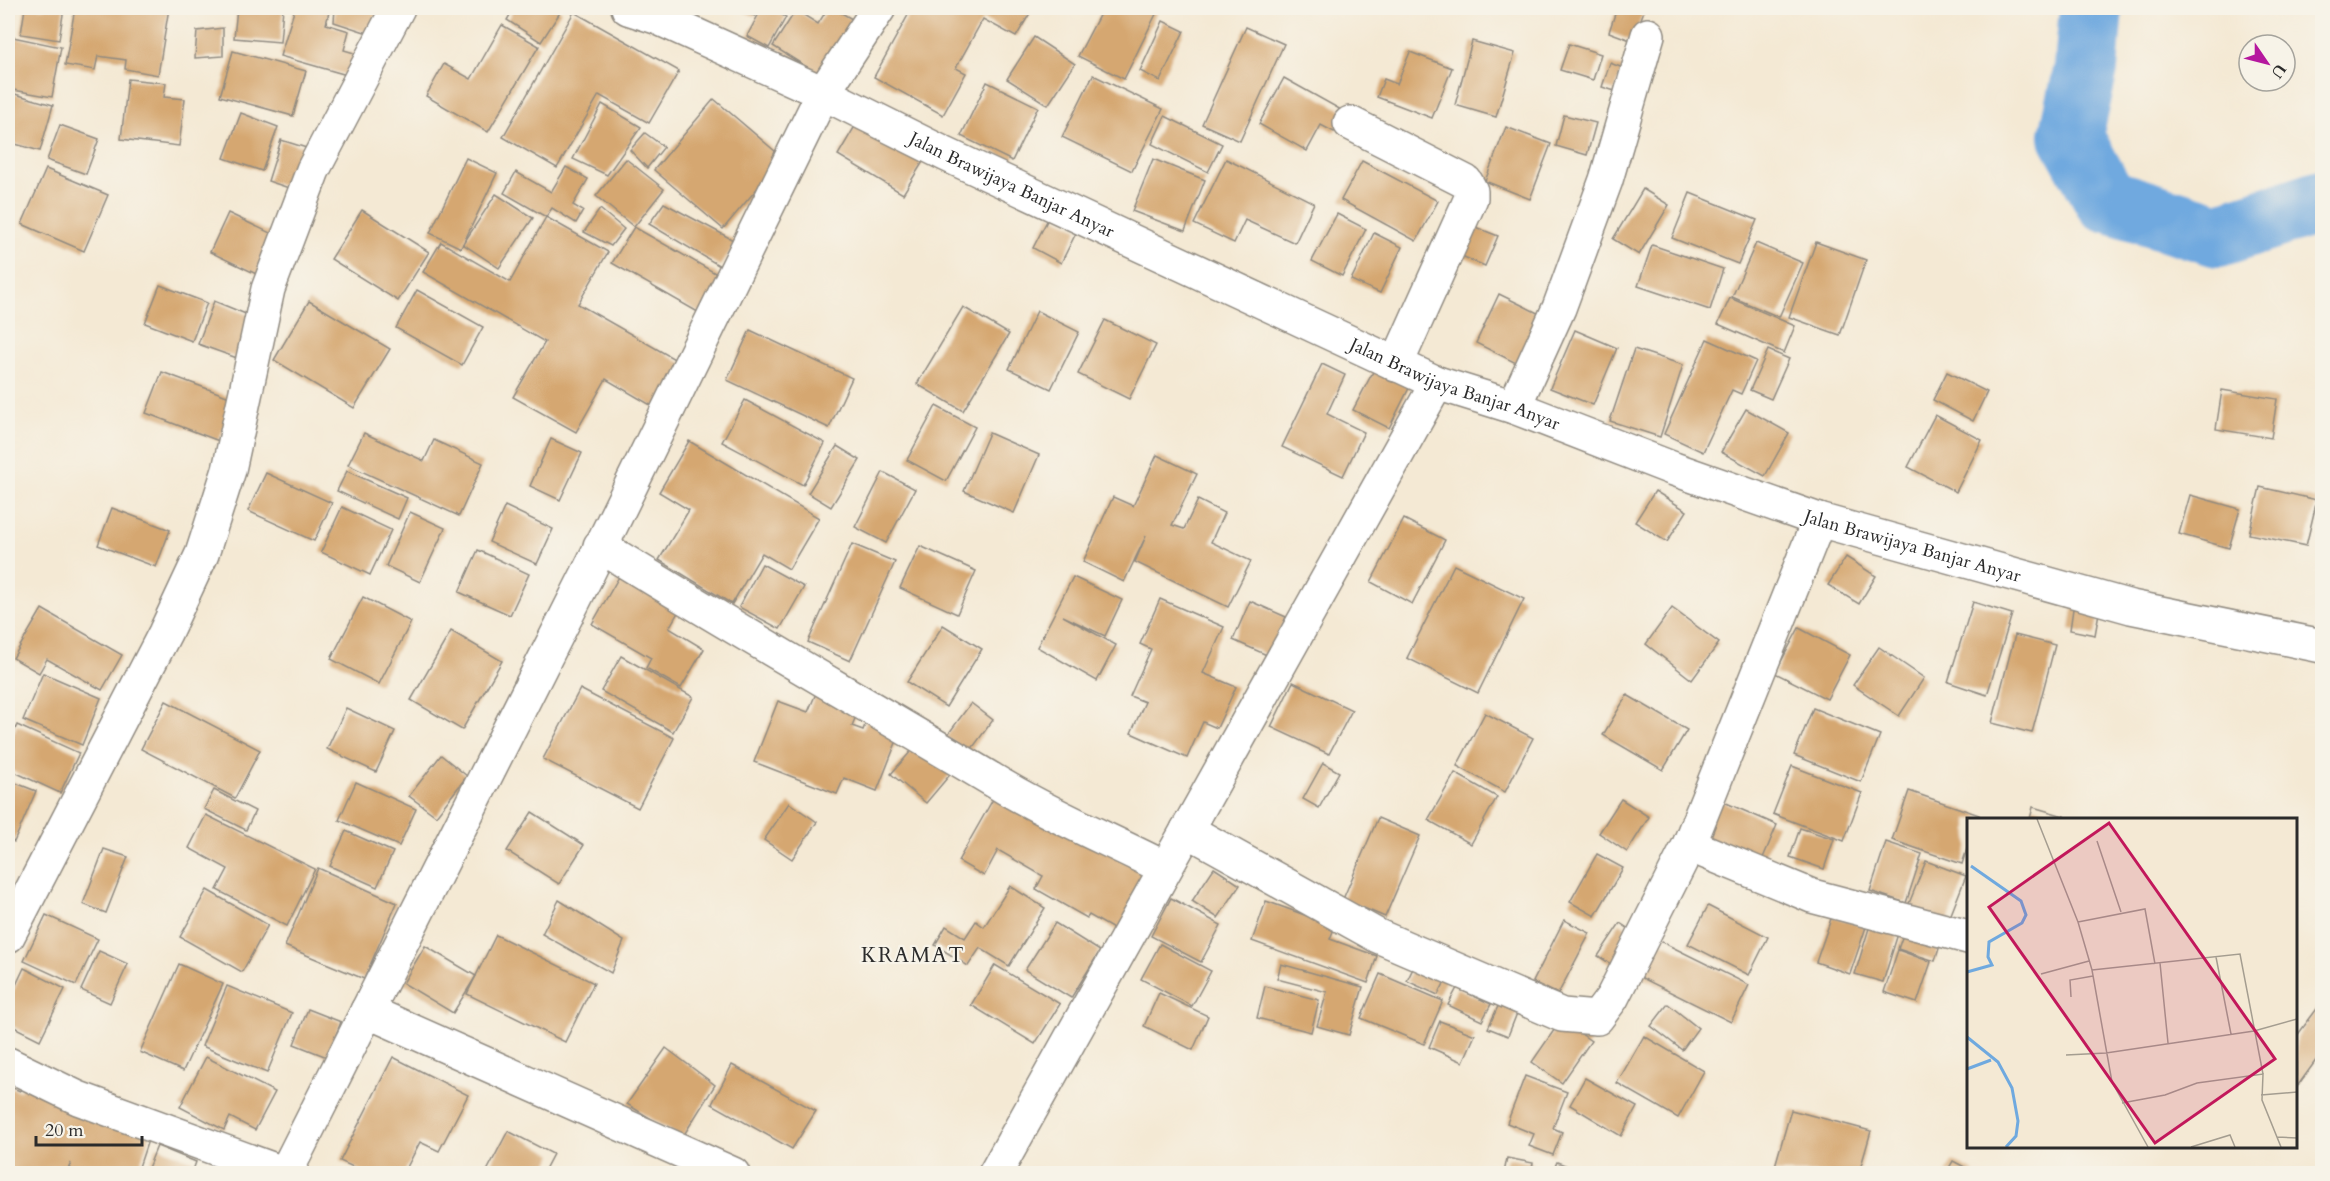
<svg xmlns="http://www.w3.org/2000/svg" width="2330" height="1181" font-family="Cardo,serif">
	<rect width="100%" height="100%" fill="#f7f3e8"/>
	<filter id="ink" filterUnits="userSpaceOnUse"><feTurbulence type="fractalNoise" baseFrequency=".0167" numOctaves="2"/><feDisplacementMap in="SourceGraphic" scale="12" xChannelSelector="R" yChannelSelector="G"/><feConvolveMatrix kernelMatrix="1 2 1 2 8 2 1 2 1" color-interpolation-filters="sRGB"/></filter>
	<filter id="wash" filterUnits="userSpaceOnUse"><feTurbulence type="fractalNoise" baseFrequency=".008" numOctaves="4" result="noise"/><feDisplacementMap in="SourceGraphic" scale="24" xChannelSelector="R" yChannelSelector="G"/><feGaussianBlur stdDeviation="1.35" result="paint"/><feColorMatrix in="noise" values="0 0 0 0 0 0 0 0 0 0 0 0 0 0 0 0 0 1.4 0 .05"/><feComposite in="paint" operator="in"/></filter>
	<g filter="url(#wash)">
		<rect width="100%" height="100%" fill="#f4e9d4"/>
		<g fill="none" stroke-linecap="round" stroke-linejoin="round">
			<!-- river -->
			<polyline stroke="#6fa9df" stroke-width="64" points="2091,8 2086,68 2071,136 2106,200 2218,235 2322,201"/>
		</g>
		<g id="blocks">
			<!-- building -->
			<g fill="#d5a771">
				<polygon points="25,8 64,8 59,40 21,34"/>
				<polygon points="75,8 169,8 158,75 125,69 126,60 98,56 95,70 65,65"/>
				<polygon points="237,8 283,8 280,42 234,38"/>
				<polygon points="295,8 315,8 329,12 326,24 349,31 344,50 361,55 354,77 280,56"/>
				<polygon points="335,8 378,8 371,34 334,22"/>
				<polygon points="514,8 556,8 561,11 541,42 507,20"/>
				<polygon points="735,8 758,8 755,16"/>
				<polygon points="762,8 769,8 786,17 769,48 747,36"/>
				<polygon points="828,8 833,8 859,23 824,78 773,46 796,10 818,24"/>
				<polygon points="912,8 1033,8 1016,37 983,19 956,68 966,73 943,115 874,77"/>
				<polygon points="1103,8 1159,8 1124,79 1078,56"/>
				<polygon points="1617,8 1645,8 1633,41 1609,32"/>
				<polygon points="574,12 679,71 649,123 599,95 557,168 503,137"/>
				<polygon points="1163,21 1184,31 1160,81 1140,71"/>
				<polygon points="502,25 539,46 488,132 426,96 444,64 471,79"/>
				<polygon points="1246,27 1284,44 1240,141 1202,124"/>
				<polygon points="223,28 223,56 195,58 197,31"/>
				<polygon points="8,36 61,47 52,97 8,89"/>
				<polygon points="1034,37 1075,64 1048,105 1007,79"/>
				<polygon points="1472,41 1515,53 1496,117 1455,105"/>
				<polygon points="1569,44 1601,54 1593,80 1560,70"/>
				<polygon points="233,51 306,71 293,116 220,96"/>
				<polygon points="1410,52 1452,68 1432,118 1377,97 1384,79 1397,84"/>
				<polygon points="1610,63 1623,68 1615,91 1602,87"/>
				<polygon points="1093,75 1163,109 1132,171 1062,137"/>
				<polygon points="1284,78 1345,112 1334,132 1321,125 1307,151 1259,124"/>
				<polygon points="128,79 166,83 164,97 185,99 179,146 121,139"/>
				<polygon points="987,82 1038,107 1012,161 961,136"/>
				<polygon points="8,92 53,105 40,151 8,142"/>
				<polygon points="714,99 783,158 723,229 654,170"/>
				<polygon points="602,104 641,127 607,175 573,159"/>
				<polygon points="241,113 278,127 262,171 224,158"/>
				<polygon points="1564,115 1596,123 1587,155 1556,146"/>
				<polygon points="1165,116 1222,144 1208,172 1152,144"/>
				<polygon points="858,121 924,160 903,194 838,155"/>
				<polygon points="60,125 99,139 86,174 47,160"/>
				<polygon points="1506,127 1551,144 1530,199 1485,181"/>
				<polygon points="645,133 664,147 647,168 630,150"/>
				<polygon points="281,140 313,150 301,192 268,181"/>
				<polygon points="466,158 497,173 461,248 430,233"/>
				<polygon points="626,159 664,189 634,227 596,196"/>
				<polygon points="1153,159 1205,180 1185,231 1132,211"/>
				<polygon points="1226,159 1314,203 1295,243 1245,220 1234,243 1194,224"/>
				<polygon points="1362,161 1438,201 1416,241 1341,200"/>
				<polygon points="566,167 588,179 573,205 583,211 576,223 552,208 546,217 504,193 516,172 551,192"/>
				<polygon points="46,169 108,195 84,251 22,224"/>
				<polygon points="1643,189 1669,205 1639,255 1613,239"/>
				<polygon points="1690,193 1757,220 1738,264 1672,238"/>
				<polygon points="496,194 533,218 499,268 463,244"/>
				<polygon points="664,203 737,242 720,266 649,224"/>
				<polygon points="600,209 624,229 611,246 584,232"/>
				<polygon points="362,210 429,252 398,301 331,259"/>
				<polygon points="228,213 283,239 265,278 210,252"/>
				<polygon points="1337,214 1366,229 1342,276 1312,261"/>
				<polygon points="1050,215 1078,229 1061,263 1033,248"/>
				<polygon points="546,217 608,252 578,304 685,365 659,410 606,379 576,432 513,397 545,342 423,272 441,242 510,282"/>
				<polygon points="1470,225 1498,236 1485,266 1457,254"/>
				<polygon points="634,227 724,278 703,315 612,263"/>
				<polygon points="1374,233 1402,247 1380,293 1351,280"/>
				<polygon points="1816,242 1866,260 1840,335 1789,317"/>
				<polygon points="1756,243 1803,263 1779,317 1732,297"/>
				<polygon points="1652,245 1723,269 1710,310 1638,286"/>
				<polygon points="160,285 207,303 192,341 145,323"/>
				<polygon points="417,290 483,327 462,365 396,328"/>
				<polygon points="1499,294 1548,318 1524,367 1476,343"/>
				<polygon points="1730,298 1795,326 1784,353 1718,324"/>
				<polygon points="214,301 253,317 237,358 198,344"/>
				<polygon points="309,301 390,349 354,408 274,360"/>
				<polygon points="963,307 1009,334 963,411 917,384"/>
				<polygon points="1037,311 1079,332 1051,389 1009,369"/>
				<polygon points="1105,320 1156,345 1129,399 1078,374"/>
				<polygon points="750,330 852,378 829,428 727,380"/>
				<polygon points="1575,330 1617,348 1593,405 1550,388"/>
				<polygon points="1707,339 1756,361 1741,394 1732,390 1703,452 1664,434"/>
				<polygon points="1634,349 1683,365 1660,437 1610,421"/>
				<polygon points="1768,350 1789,359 1771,399 1750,390"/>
				<polygon points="1322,364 1345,375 1327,414 1364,432 1343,476 1282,447"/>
				<polygon points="1375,368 1410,386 1389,428 1353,410"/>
				<polygon points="162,372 235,399 219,441 146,413"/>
				<polygon points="1947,372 1987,392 1973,421 1933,400"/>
				<polygon points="2222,390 2277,399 2271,438 2216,429"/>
				<polygon points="745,400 825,443 803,485 722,442"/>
				<polygon points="936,406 975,427 946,481 907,460"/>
				<polygon points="1746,409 1789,433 1765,476 1721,452"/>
				<polygon points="1935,415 1982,440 1956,492 1908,467"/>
				<polygon points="364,433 424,461 434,440 483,463 459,516 348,465"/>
				<polygon points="989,433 1039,455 1014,513 964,491"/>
				<polygon points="551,439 582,453 560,500 530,486"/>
				<polygon points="689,441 819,518 789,569 762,553 732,604 659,560 689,510 659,492"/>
				<polygon points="837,446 860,460 831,507 808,493"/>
				<polygon points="1157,455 1197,474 1172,525 1184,529 1198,500 1224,513 1211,542 1251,561 1228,607 1135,562 1146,536 1124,582 1083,562 1113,497 1133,506"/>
				<polygon points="347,471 407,498 398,519 337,491"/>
				<polygon points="883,472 915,489 886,543 855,527"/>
				<polygon points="266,473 332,503 314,541 248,511"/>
				<polygon points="2260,487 2317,500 2306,546 2249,534"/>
				<polygon points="1655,491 1687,511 1667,542 1635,522"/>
				<polygon points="2190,495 2240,509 2229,548 2179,534"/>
				<polygon points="505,506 553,529 537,564 489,542"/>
				<polygon points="342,507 391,530 370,575 321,552"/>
				<polygon points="112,508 170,530 156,567 98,545"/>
				<polygon points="410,512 445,528 420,582 386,566"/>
				<polygon points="1404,519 1445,540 1412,604 1371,582"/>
				<polygon points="852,544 895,562 850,661 808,642"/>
				<polygon points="920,546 976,571 957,614 900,588"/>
				<polygon points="478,550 529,574 510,615 459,592"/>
				<polygon points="1846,557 1876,576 1859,604 1828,585"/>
				<polygon points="762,564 804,587 780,629 739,607"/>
				<polygon points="1454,565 1524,599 1478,693 1407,658"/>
				<polygon points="624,568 684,602 669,628 704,649 681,688 646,668 651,658 592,624"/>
				<polygon points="1073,577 1122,600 1105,636 1063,616 1116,645 1097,681 1037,647"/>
				<polygon points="363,597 411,622 379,684 331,659"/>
				<polygon points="1160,599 1224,627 1203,673 1236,687 1217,728 1203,722 1187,758 1131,733 1145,702 1130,696 1151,649 1140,644"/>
				<polygon points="1250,601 1286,617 1269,656 1233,640"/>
				<polygon points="1973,602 2012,614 1987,695 1948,682"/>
				<polygon points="2074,602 2100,607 2095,635 2070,630"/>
				<polygon points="1672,608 1719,643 1692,680 1646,644"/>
				<polygon points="42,609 122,655 102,690 47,659 39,673 13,658"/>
				<polygon points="943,625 982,649 946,707 907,682"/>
				<polygon points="1799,628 1850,655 1827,699 1775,673"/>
				<polygon points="451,631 502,661 462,730 411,700"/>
				<polygon points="2015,635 2055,645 2032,733 1992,723"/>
				<polygon points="1879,647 1924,678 1899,716 1853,685"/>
				<polygon points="621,656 693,697 673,732 601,691"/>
				<polygon points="43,673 101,698 82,745 23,720"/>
				<polygon points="1293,682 1352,710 1329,754 1271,727"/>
				<polygon points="580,689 674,738 638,808 543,759"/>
				<polygon points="817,691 859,708 852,726 863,730 868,717 901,730 877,791 844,778 837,794 754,762 778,701 808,712"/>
				<polygon points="1627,695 1687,730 1663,770 1603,735"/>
				<polygon points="166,701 260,750 235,798 141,749"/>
				<polygon points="971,703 993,720 968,754 946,737"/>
				<polygon points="346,708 395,731 376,772 327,749"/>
				<polygon points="1813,708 1880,735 1861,782 1794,755"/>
				<polygon points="1485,713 1533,738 1505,792 1457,766"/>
				<polygon points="17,725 79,753 60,793 8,769 8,746"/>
				<polygon points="919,742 953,771 926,803 891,774"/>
				<polygon points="441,755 467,776 436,816 409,796"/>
				<polygon points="1323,763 1339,772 1319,808 1303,799"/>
				<polygon points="1792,766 1862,793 1844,841 1773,814"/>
				<polygon points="1455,773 1497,797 1471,844 1428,820"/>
				<polygon points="8,780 36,791 14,842 8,839"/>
				<polygon points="356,782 416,809 399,846 339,820"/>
				<polygon points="1000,787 1156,879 1124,935 1089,915 1087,918 1036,889 1043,876 998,850 984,876 958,861"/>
				<polygon points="214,790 255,811 246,830 204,809"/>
				<polygon points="1909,791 1979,815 1978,819 1968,819 1968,846 1962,864 1892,840"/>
				<polygon points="1621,799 1649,817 1627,852 1599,833"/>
				<polygon points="1717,799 1777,825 1757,872 1696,845"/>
				<polygon points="789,803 817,822 792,859 764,840"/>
				<polygon points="2033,807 2064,816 2063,819 2030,819"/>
				<polygon points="532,812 584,845 559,884 507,851"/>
				<polygon points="206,815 315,869 287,926 217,890 228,869 189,848"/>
				<polygon points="1378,818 1420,836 1385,917 1343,899"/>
				<polygon points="1800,828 1834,839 1824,869 1790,857"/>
				<polygon points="346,831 393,852 377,887 330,866"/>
				<polygon points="1886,842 1922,854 1906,903 1870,891"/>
				<polygon points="104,849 128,857 106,913 83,904"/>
				<polygon points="1597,854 1623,868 1595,916 1570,902"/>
				<polygon points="1926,861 1966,876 1948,922 1908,906"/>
				<polygon points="318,868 397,903 364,979 285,946"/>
				<polygon points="1214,868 1240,885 1218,918 1192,901"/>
				<polygon points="1010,886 1045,908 1009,966 980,948 968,966 935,945 946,926 965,938 976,921 984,927"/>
				<polygon points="207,890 268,925 242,972 180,937"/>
				<polygon points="1171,898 1221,925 1201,962 1151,936"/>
				<polygon points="559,900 624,941 611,973 542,934"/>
				<polygon points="1266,901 1335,926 1330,939 1377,956 1368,983 1252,941"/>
				<polygon points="1708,906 1768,937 1749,975 1688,944"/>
				<polygon points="46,915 98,939 76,985 24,961"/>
				<polygon points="1873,915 1901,924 1883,982 1855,974"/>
				<polygon points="1832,916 1866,927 1850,974 1816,962"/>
				<polygon points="1564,920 1590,933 1558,994 1533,982"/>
				<polygon points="1055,923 1100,951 1071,998 1025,970"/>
				<polygon points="1620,923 1635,933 1614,966 1598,956"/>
				<polygon points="1907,923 1943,936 1935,961 1898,949"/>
				<polygon points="496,935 594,983 565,1042 467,994"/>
				<polygon points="1658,940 1749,985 1731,1022 1640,977"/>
				<polygon points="1160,944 1211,971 1192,1006 1141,979"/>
				<polygon points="425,946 476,976 453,1013 403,983"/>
				<polygon points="1898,950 1931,962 1917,1003 1884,992"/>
				<polygon points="99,951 128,964 110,1003 81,990"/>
				<polygon points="1417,960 1449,974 1438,995 1407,981"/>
				<polygon points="179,964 223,984 183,1071 140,1052"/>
				<polygon points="1281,964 1363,987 1349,1035 1317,1026 1327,992 1277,979"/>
				<polygon points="995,965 1060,1004 1035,1044 971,1005"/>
				<polygon points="24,968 65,989 40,1040 8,1024 8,1002"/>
				<polygon points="1380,974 1443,1001 1424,1044 1361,1018"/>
				<polygon points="227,986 292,1013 267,1073 202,1046"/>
				<polygon points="1265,986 1319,1000 1311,1032 1257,1018"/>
				<polygon points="1457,988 1491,1004 1482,1021 1448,1005"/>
				<polygon points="1159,993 1208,1016 1193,1050 1144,1026"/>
				<polygon points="1501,1000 1519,1008 1508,1036 1488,1028"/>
				<polygon points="2322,1002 2322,1052 2296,1088 2296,1037"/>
				<polygon points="1668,1004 1698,1028 1682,1050 1651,1026"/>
				<polygon points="308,1009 341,1022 327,1057 294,1044"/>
				<polygon points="1561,1020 1591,1041 1562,1083 1532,1062"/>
				<polygon points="1440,1021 1475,1035 1463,1062 1429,1047"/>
				<polygon points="1644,1036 1704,1071 1678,1118 1617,1083"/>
				<polygon points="666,1048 715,1085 682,1138 627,1104"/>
				<polygon points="206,1057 275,1092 255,1130 230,1117 224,1130 180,1107"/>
				<polygon points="393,1057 468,1095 439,1151 420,1142 404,1173 366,1173 340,1161"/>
				<polygon points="732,1065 816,1111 792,1149 712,1104"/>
				<polygon points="1525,1076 1567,1092 1553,1128 1562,1132 1553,1155 1529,1146 1534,1134 1507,1123"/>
				<polygon points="1585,1078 1637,1107 1621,1136 1570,1105"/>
				<polygon points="24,1082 150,1134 137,1173 68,1173 71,1163 66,1173 8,1173 8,1086 20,1091"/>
				<polygon points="1791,1110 1871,1131 1859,1173 1773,1173"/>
				<polygon points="508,1131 553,1154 543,1173 486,1173"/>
				<polygon points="157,1146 196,1162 192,1173 146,1173"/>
				<polygon points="1507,1158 1533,1163 1531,1173 1504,1173"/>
				<polygon points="1953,1161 1976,1173 1946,1173"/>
				<polygon points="1557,1162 1586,1173 1552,1173"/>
			</g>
		</g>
	</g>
	<g filter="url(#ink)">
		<use href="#blocks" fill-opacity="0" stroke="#908a80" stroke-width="1.5"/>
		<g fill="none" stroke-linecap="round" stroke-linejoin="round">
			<defs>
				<g id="street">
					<polyline points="823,93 879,8"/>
					<polyline points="1350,123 1466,182 1471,191 1471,198 1396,365"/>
					<polyline points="1514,407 1559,308 1606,180 1648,35"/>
					<path d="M600,546c134,83 271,161 406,242 51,30 106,53 159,80"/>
					<polyline points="1187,830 1378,936 1562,1015 1597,1018 1612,998 1689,845 1819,520"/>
					<polyline points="1689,845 1812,896 1968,937"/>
					<polyline points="8,936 165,633 202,554 229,470 268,289 313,170 398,8"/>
					<polyline points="367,1011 733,1174"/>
					<polyline points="8,1064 78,1098 285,1174"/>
					<polyline points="995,1174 1437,383"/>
				</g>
				<g id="secondary">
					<path id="s1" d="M628,8l28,9 167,76 122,61 492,229 77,24 160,62 145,51 312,87 191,39"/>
					<polyline points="285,1174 588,573 823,93"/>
				</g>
			</defs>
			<!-- street casing -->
			<use href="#street" stroke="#908a80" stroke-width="36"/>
			<!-- secondary casing -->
			<use href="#secondary" stroke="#908a80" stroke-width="36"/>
			<!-- street -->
			<use href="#street" stroke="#fff" stroke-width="33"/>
			<!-- secondary -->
			<use href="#secondary" stroke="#fff" stroke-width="33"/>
		</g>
	</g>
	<g text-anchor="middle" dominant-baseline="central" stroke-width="4.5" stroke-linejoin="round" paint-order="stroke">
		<!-- street labels -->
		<g font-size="18" fill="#2b2b2b" stroke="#f7f3e8">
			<text stroke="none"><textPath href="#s1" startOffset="423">Jalan Brawijaya Banjar Anyar</textPath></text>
			<text stroke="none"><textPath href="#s1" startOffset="909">Jalan Brawijaya Banjar Anyar</textPath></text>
			<text stroke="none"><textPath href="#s1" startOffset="1395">Jalan Brawijaya Banjar Anyar</textPath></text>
		</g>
		<!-- quarter labels -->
		<g font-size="21" letter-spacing="1.5" fill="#2b2b2b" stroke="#f7f3e8">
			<text x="913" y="955">KRAMAT</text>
		</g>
	</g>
	<!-- overview -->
	<g transform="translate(1967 818)">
		<rect width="330" height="330" fill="#f4e9d4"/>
		<path fill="none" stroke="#6fa9df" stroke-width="3" d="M0,154l25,-7 -4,-8 1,-15 33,-19 4,-8 -5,-14 -50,-35M0,219l31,25 14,26 6,33 -2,15 -10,11M0,251l24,-9"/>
		<path fill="none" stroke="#a49d90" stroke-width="1.5" d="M70,1l41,103 14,48 20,112 36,65M130,23l24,71M111,104l67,-13 10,55M249,139l15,77M193,145l8,80M125,152l148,-16 23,120M74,156l48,-13M104,179l-1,-17 23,-4M99,237l40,-2 148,-22 43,-12M294,277l36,-3M155,285l43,-8 32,-12 66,-9 -1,26 19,47M310,319l20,1M224,329l39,-12 5,12"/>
		<path fill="#c2185b" fill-opacity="0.15" stroke="#c2185b" stroke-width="3" d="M142,5l166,236 -120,84 -166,-236z"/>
		<rect width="330" height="330" fill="none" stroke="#2b2b2b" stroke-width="3"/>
	</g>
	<!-- margin -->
	<rect width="2330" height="1181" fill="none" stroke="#f7f3e8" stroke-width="30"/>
	<!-- north arrow -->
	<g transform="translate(2267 63) rotate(125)"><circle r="28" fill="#f7f3e8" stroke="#a5a39c" stroke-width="1.5"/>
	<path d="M0-4.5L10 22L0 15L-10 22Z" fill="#b5179e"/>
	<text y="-9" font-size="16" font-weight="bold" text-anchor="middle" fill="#2b2b2b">U</text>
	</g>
	<!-- scale -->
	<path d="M36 1136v9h106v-9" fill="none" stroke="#2b2b2b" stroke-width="3"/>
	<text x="45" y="1136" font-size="18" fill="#2b2b2b" stroke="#f7f3e8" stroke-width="4.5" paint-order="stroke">20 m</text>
</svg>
